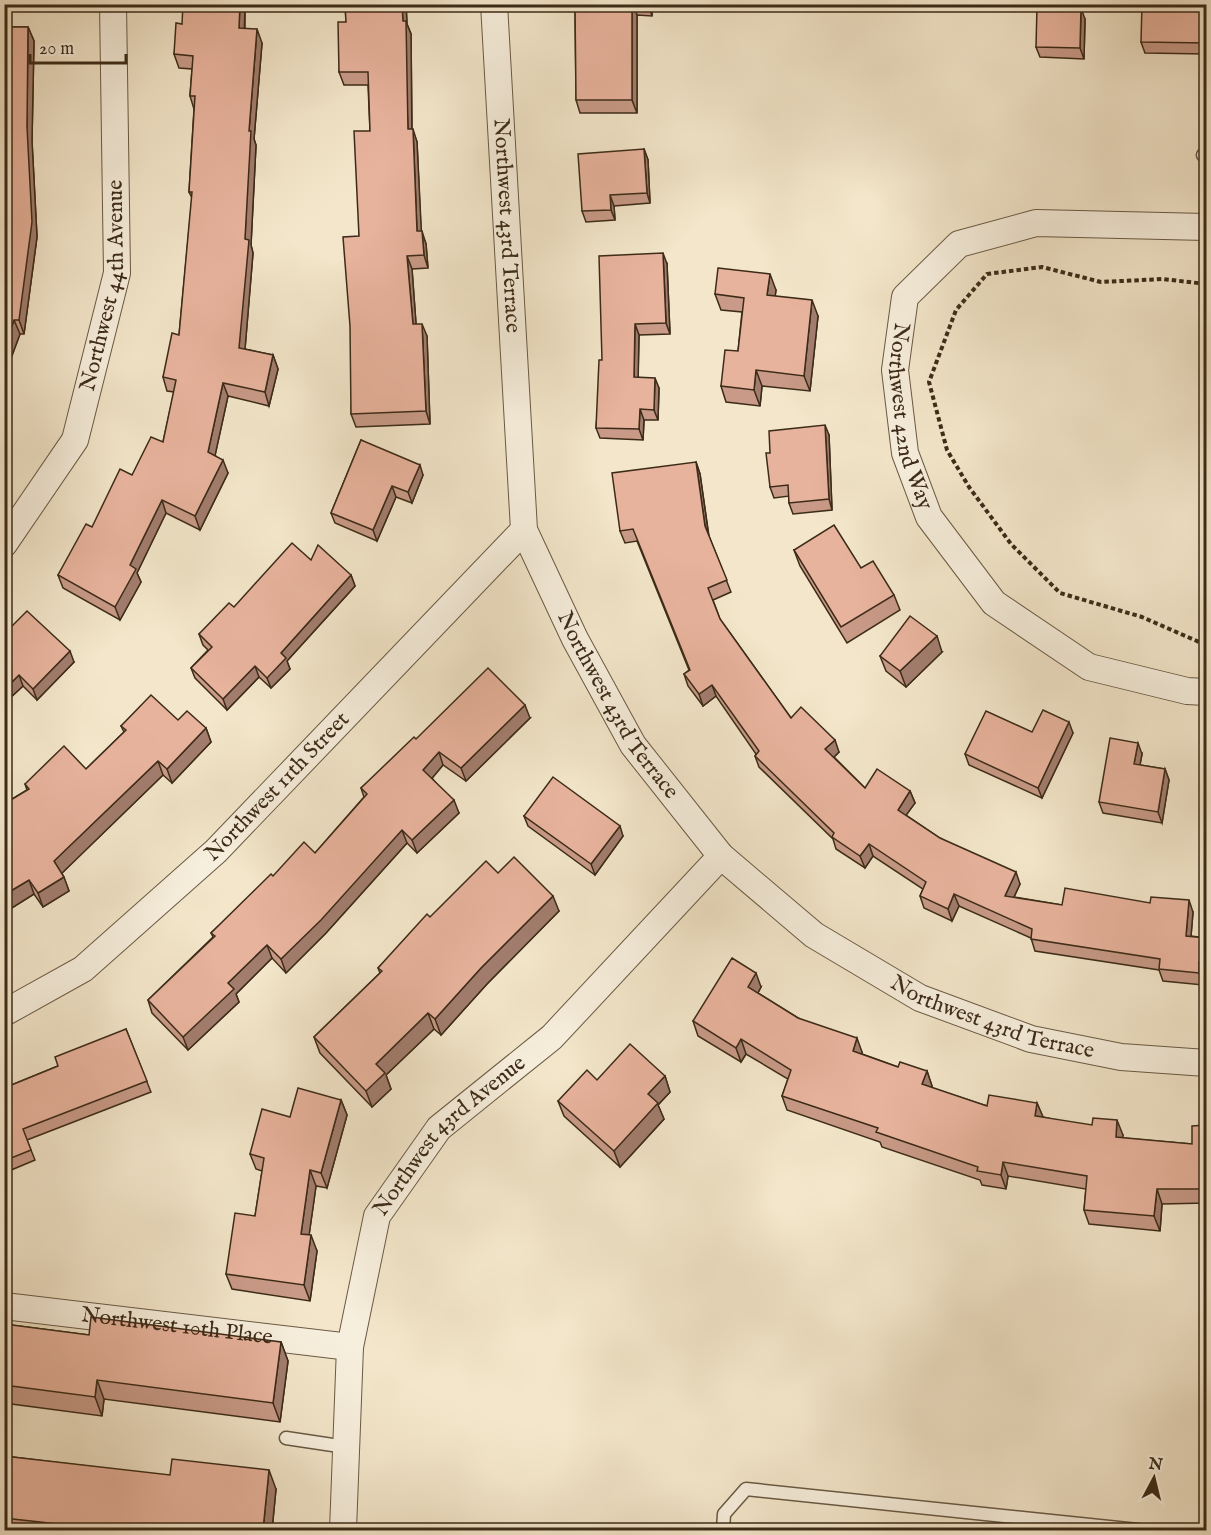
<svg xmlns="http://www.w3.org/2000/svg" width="1211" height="1535" font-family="'IM FELL English',serif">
	<rect width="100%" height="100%" fill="#f3e6ca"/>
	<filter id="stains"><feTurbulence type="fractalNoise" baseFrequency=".00333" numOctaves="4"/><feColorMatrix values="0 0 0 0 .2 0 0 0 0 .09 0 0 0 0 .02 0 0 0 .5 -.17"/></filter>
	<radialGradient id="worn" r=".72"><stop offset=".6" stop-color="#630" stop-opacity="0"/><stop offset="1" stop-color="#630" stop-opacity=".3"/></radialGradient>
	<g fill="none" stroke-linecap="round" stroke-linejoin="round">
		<defs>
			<g id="lane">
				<polyline points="1203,155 1206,155"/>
				<polyline points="286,1438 346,1447"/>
				<polyline points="723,1530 724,1514 746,1489 1138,1530"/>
			</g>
			<g id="street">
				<path id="s1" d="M494,4l30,526 51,109 58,106 88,111 93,79 106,63 111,41 90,18 85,6"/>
				<path id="s2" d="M1206,227l-170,-4 -77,21 -54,53 -10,73 10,83 24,64 65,86 95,64 98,24 19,1"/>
				<path id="s3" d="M4,544l71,-104 42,-167 -4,-269"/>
				<path id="s4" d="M4,1013l79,-44 133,-118 308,-321"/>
				<path id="s5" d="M4,1306l346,41"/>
				<path id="s6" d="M343,1530l7,-183 27,-131 62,-88 113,-91 169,-181"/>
			</g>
		</defs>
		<!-- lane casing -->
		<use href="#lane" stroke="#6a5a44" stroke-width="15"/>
		<!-- street casing -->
		<use href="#street" stroke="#6a5a44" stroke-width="28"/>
		<!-- path -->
		<polyline stroke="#3c2b18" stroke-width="4" stroke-dasharray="4.5 3" stroke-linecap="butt" points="1206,284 1163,279 1101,282 1042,267 987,274 956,310 929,382 947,450 969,487 1011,544 1060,593 1142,617 1206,645"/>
		<!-- lane -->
		<use href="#lane" stroke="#f7efdd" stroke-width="12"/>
		<!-- street -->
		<use href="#street" stroke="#f7efdd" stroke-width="26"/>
	</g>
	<!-- wall -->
	<g fill="#c89a87" stroke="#3c2b18" stroke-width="1.5">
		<polygon points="4,4 12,4 10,27 28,27 34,41 32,141 37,237 24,334 20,334 4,377"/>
		<polygon points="245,4 245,28 262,43 254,139 256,145 251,245 253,253 245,349 273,355 278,369 269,406 228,396 215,455 228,473 200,530 166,513 137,573 141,582 120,620 63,588 58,575 92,527 132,475 163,442 174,392 167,391 163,377 179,335 192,198 189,192 194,109 190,96 192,69 179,68 174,54 182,24"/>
		<polygon points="345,4 406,4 407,24 411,34 412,129 417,142 421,231 426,244 428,268 412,269 416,324 427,336 430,424 356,427 351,414 359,236 370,131 368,85 344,85 339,72 346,22"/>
		<polygon points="573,4 652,4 652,16 637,15 637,113 580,113 576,100 575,9"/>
		<polygon points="1206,4 1206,54 1145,53 1141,42"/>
		<polygon points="1085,19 1084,59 1040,57 1036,47"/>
		<polygon points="644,149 648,160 650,203 614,206 615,220 586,222 582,211"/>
		<polygon points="667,264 670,334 639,335 638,377 659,388 658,420 644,420 643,440 600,438 596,428 602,360"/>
		<polygon points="776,290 775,296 818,316 810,391 762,386 760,406 726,402 721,386 738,351 742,312 721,310 715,294"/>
		<polygon points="829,435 832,510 793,514 789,503 789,496 774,498 770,487 770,453"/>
		<polygon points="361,440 423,475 412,503 396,497 377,541 335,523 331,513"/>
		<polygon points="696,462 700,474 709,536 731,592 713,600 720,619 791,718 839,752 834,757 865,788 910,791 915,803 906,815 940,838 1020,884 1014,897 1062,905 1193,912 1191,936 1206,938 1206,974 1204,974 1203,985 1163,981 1159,970 1035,951 1031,938 959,906 952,921 924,908 920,896 923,889 873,856 865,868 836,849 833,839 759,767 755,756 756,754 716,696 703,706 688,686 684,674 689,670 637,541 625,543 620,531"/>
		<polygon points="794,550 861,568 894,595 900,610 847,643 800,566"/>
		<polygon points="311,560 351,575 355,586 287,661 290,669 271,688 259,677 227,710 195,678 191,668 208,650 203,645 199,634 234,607"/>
		<polygon points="4,634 74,662 37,700 23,686 10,698 4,692"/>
		<polygon points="942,652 906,687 886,671 880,656"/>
		<polygon points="530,718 466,781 443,765 432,778 459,813 417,853 407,843 326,933 286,973 272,958 236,994 239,1002 188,1050 152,1013 148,1000 213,937 211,933 273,876 315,853 364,797 361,788 416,739"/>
		<polygon points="178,720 206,728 211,742 172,783 163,775 62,873 69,891 43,907 34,894 4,913 4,804 27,790 25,784 86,769 124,732 121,726"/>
		<polygon points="1032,732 1073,733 1042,798 969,765 965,754"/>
		<polygon points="1142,754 1140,765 1165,769 1169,780 1162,823 1103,813 1099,802"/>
		<polygon points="524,816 623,836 595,875 528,826"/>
		<polygon points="498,873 559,911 487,984 441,1035 434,1029 386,1075 391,1089 372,1107 320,1053 314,1037 380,973 378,968 430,917"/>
		<polygon points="761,987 758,993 798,1018 862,1052 862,1054 898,1067 927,1071 932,1086 932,1088 987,1106 1037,1103 1043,1117 1123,1135 1122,1138 1192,1144 1206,1125 1206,1203 1162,1204 1160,1231 1089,1224 1084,1210 1086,1189 1008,1176 1006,1189 982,1185 980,1180 882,1147 880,1142 787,1110 782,1096 788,1079 746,1054 741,1062 698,1036 693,1021"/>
		<polygon points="126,1029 151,1092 27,1140 35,1160 4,1173 4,1088 58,1066"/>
		<polygon points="665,1076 670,1092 658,1105 664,1119 620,1167 564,1116 558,1101"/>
		<polygon points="341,1100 347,1115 327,1188 316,1186 309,1235 317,1251 310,1301 232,1289 226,1274 255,1216 262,1171 256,1169 250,1154 290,1117"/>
		<polygon points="4,1324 89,1335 281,1342 288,1361 280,1422 104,1399 102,1416 4,1403"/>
		<polygon points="4,1456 276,1489 272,1530 4,1530"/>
	</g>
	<!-- shaded-wall -->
	<g fill="#a27d6e" stroke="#3c2b18" stroke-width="1.5">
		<polygon points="6,4 12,4 9,41 4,28"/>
		<polygon points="240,4 245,4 244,41 239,28"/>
		<polygon points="402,4 406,4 407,24 411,34 412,142 408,129"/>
		<polygon points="632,4 633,4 637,15 637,113 632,100"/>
		<polygon points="648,4 652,4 652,16"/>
		<polygon points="1081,8 1085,19 1084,59 1080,48"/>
		<polygon points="28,27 34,41 32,141 37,237 24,334 19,320 27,127"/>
		<polygon points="257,29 262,43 254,139 256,145 251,245 253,253 244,361 239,348 245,239 249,131"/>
		<polygon points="413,129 417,142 422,244 417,231"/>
		<polygon points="644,149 648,160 650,203 647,193"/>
		<polygon points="610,195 614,206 615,220 611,210"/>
		<polygon points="422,231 426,244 428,268 424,255"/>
		<polygon points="663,253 667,264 670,334 666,323"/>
		<polygon points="407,256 412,269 417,337 413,324"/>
		<polygon points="770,274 776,290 773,311 767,295"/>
		<polygon points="812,300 818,316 810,391 804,376"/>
		<polygon points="14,320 20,334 4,377 4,348"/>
		<polygon points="422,324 427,336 430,424 426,411"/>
		<polygon points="635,324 639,335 638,387 634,377"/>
		<polygon points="273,355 278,369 269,406 265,392"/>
		<polygon points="756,370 762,386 760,406 754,390"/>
		<polygon points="655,378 659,388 658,420 654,410"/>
		<polygon points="223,383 228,396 213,465 208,452"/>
		<polygon points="640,409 644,420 643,440 639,429"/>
		<polygon points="825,425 829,435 832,510 829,499"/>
		<polygon points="223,460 228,473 200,530 195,516"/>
		<polygon points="696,462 700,474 709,538 705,526"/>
		<polygon points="420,465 423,475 412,503 408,492"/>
		<polygon points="392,486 396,497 377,541 373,530"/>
		<polygon points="162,500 166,513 137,573 141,582 120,620 115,607 130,565"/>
		<polygon points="351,575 355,586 287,661 290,669 271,688 267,678 281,653"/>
		<polygon points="937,636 942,652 906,687 900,671"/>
		<polygon points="70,651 74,662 37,700 33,689"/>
		<polygon points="255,666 259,677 227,710 223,699"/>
		<polygon points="19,675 23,686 10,698 7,687"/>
		<polygon points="712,685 716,696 703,706 699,694"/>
		<polygon points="525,705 530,718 466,781 461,768"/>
		<polygon points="1069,722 1073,733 1042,798 1038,788"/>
		<polygon points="206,728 211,742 172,783 167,769"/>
		<polygon points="835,740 839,752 830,761 825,749"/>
		<polygon points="1138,743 1142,754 1138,775 1134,764"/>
		<polygon points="439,752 443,765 428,783 423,770"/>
		<polygon points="158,761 163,775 59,876 54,861"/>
		<polygon points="1165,769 1169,780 1162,823 1158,812"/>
		<polygon points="910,791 915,803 902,821 898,810"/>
		<polygon points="454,800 459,813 417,853 412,840"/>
		<polygon points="620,826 623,836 595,875 591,864"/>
		<polygon points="402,830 407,843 326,933 286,973 281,959"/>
		<polygon points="869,844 873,856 865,868 860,856"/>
		<polygon points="1016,872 1020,884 1009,908 1005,896"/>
		<polygon points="64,877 69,891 43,907 38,893"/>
		<polygon points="29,880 34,894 4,913 4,895"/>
		<polygon points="954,894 959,906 952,921 948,909"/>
		<polygon points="553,896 559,911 487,984 441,1035 435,1019 481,968"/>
		<polygon points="1189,900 1193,912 1190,948 1186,936"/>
		<polygon points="267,945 272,958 236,994 239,1002 188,1050 183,1037 228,983"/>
		<polygon points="1199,962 1204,974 1203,985 1199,973"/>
		<polygon points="756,973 761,987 753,1002 748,987"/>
		<polygon points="428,1013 434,1029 386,1075 391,1089 372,1107 366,1091 376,1064"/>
		<polygon points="857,1038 862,1052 858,1066 853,1051"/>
		<polygon points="741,1039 746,1054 741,1062 736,1048"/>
		<polygon points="927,1071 932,1086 928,1099 922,1084"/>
		<polygon points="665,1076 670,1092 658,1105 664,1119 620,1167 614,1151 648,1094"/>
		<polygon points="341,1100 347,1115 327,1188 321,1173"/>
		<polygon points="1037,1103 1043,1117 1035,1116"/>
		<polygon points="1117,1120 1123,1135 1121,1152 1116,1137"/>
		<polygon points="1003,1162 1008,1176 1006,1189 1001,1175"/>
		<polygon points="310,1170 316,1186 307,1250 301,1234"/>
		<polygon points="1157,1189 1162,1204 1160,1231 1154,1216"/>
		<polygon points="311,1235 317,1251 310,1301 304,1285"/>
		<polygon points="281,1342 288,1361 280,1422 273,1403"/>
		<polygon points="97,1380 104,1399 102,1416 95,1397"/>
		<polygon points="269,1470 276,1489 272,1530 263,1530"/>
	</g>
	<!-- building -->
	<g fill="#e8b39d" stroke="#3c2b18" stroke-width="1.5">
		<polygon points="4,4 6,4 4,21"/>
		<polygon points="183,4 240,4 239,28 257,29 249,131 251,131 245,239 249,240 239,348 273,355 265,392 223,383 208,452 223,460 195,516 162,500 130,565 136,569 115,607 58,575 86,524 92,527 120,469 132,475 151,437 163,442 176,380 163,377 172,333 179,335 192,192 189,192 195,96 190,96 193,56 174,54 176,23 182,24"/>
		<polygon points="345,4 402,4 403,21 406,21 408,129 413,129 417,231 422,231 424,255 407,256 413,324 422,324 426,411 351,414 350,326 343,237 359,236 354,131 370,131 368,72 339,72 338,22 346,22"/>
		<polygon points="575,4 632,4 632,100 576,100"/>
		<polygon points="1142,4 1206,4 1206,43 1141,42"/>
		<polygon points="1037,7 1081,8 1080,48 1036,47"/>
		<polygon points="4,27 28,27 27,127 32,222 19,320 14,320 4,348"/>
		<polygon points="644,149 647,193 610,195 611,210 582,211 578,154"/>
		<polygon points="663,253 666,323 635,324 634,377 655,378 654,410 640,409 639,429 596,428 599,360 602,360 599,256"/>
		<polygon points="718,268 770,274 767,295 812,300 804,376 756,370 754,390 721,386 725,350 738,351 744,298 715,294"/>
		<polygon points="825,425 829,499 789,503 788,485 770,487 766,453 770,453 769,431"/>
		<polygon points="361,440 420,465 408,492 392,486 373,530 331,513"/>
		<polygon points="696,462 705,526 727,580 708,588 720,619 791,718 801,707 835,740 825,749 865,788 877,769 910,791 898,810 940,838 1016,872 1005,896 1062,905 1065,888 1150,903 1151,897 1189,900 1186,936 1206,938 1206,962 1199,962 1199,973 1159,969 1160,959 1031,939 1032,929 954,894 948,909 920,896 926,882 869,844 860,856 832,837 834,833 755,756 759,751 712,685 699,694 684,674 690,670 633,529 620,531 612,473"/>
		<polygon points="834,525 861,568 873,561 894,595 841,627 794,550"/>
		<polygon points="292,543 311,560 318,545 351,575 281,653 286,658 267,678 255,666 223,699 191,668 212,647 199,634 229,603 234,607"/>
		<polygon points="27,611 70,651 33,689 19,675 7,687 4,685 4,634"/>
		<polygon points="910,616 937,636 900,671 880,656"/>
		<polygon points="488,668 525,705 461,768 439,752 423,770 454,800 412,840 402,830 321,920 281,959 267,945 228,983 234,989 183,1037 148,1000 215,936 211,933 271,874 273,876 304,842 315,853 367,794 361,788 414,737 416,739"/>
		<polygon points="151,695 178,720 187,711 206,728 167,769 158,761 54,861 64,877 38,893 29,880 4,895 4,804 29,789 25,784 64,746 86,769 126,730 121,726"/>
		<polygon points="1043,710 1069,722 1038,788 965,754 986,711 1032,732"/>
		<polygon points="1110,738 1138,743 1134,764 1165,769 1158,812 1099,802"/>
		<polygon points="553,777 620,826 591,864 524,816"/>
		<polygon points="514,857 553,896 481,968 435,1019 428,1013 376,1064 385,1073 366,1091 314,1037 382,971 378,968 427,914 430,917 486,861 498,873"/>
		<polygon points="732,958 756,973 748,987 798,1018 857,1038 853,1051 898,1067 900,1062 927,1071 922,1084 987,1106 989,1095 1037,1103 1035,1116 1092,1125 1093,1118 1117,1120 1116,1137 1192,1144 1192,1126 1206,1125 1206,1189 1157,1189 1154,1216 1084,1210 1087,1176 1003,1162 1001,1175 977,1171 978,1167 876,1132 878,1128 782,1096 791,1070 741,1039 736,1048 693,1021"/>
		<polygon points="126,1029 147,1081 23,1129 31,1150 4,1161 4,1088 58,1066 55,1057"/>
		<polygon points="630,1044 665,1076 648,1094 658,1103 614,1151 558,1101 587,1070 597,1080"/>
		<polygon points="298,1088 341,1100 321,1173 310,1170 301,1234 311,1235 304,1285 226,1274 235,1213 255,1216 264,1158 250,1154 262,1109 290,1117"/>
		<polygon points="91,1317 281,1342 273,1403 97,1380 95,1397 4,1385 4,1324 89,1335"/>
		<polygon points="4,1456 170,1475 172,1459 269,1470 263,1530 103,1530 103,1529 4,1518"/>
	</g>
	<g text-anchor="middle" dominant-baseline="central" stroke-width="4.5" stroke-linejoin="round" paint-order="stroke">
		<!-- street labels -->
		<g font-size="22" fill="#3c2b18" stroke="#f7efdd">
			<text stroke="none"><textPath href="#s1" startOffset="222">Northwest 43rd Terrace</textPath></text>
			<text stroke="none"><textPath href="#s3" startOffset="284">Northwest 44th Avenue</textPath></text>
			<text stroke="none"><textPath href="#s2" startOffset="447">Northwest 42nd Way</textPath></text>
			<text stroke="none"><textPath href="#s1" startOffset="726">Northwest 43rd Terrace</textPath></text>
			<text stroke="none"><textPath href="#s4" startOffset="357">Northwest 11th Street</textPath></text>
			<text stroke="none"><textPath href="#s1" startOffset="1230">Northwest 43rd Terrace</textPath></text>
			<text stroke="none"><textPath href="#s6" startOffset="426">Northwest 43rd Avenue</textPath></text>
			<text stroke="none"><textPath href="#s5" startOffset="174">Northwest 10th Place</textPath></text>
		</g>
	</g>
	<!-- margin -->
	<rect width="1211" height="1535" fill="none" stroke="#f3e6ca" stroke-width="24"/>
	<rect x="6" y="6" width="1199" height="1523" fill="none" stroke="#3c2b18" stroke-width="3"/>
	<rect x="12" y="12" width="1187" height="1511" fill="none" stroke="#3c2b18" stroke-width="1.5"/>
	<!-- north arrow -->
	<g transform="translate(1154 1478) rotate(7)" stroke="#f7efdd" stroke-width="4.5" paint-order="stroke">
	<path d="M0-4.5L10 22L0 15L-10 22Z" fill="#3c2b18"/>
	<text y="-9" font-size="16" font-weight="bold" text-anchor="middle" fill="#3c2b18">N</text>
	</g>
	<!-- scale -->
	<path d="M30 54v9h96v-9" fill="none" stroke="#3c2b18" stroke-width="3"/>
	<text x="39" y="54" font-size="18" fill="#3c2b18" stroke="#f7efdd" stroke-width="4.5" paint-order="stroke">20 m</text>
	<rect width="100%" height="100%" filter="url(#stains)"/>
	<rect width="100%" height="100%" fill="url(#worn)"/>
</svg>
